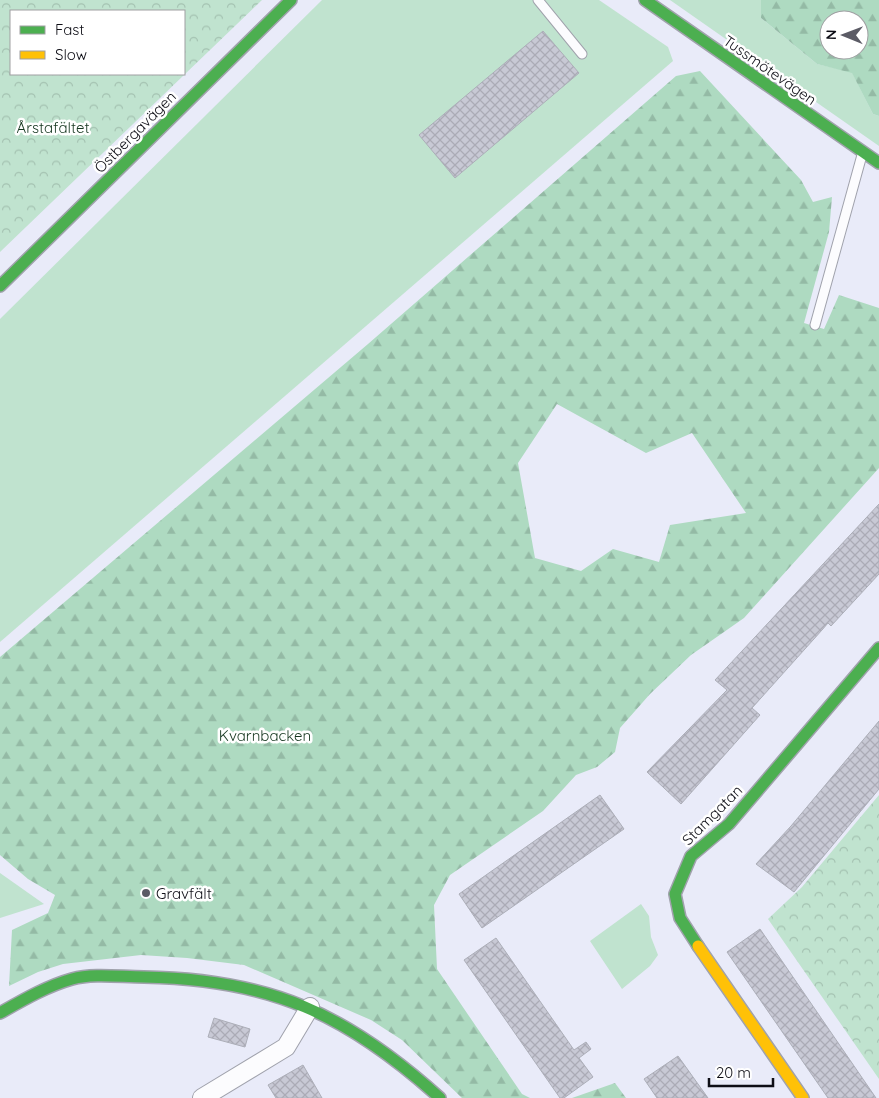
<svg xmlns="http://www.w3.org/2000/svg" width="879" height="1098" font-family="Quicksand,sans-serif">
	<defs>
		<pattern id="forest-firs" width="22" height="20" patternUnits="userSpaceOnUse" patternTransform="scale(1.25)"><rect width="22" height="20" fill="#aedac1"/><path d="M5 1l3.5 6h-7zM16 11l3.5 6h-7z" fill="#94baa5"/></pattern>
		<pattern id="park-crowns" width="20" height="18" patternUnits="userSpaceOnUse" patternTransform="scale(1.25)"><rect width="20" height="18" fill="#c0e3cf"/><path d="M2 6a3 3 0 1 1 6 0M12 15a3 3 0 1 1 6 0" fill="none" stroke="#a4c2b1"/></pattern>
		<pattern id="building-cross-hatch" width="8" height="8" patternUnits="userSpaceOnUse" patternTransform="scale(1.25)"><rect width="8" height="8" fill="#c8c9d5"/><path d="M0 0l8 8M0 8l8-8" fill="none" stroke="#ababb6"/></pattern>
	</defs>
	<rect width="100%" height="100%" fill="#e9ebf9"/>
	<!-- grass -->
	<g fill="#c0e3cf">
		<polygon points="322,0 599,0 668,47 673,61 0,642 0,319"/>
		<polygon points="670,0 761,0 761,18 817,64 852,72 873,114 879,116 879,146"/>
		<polygon points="0,873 44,904 0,918"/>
		<polygon points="641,904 649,916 651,937 658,955 650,966 622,989 590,941"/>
	</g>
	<!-- forest -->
	<g fill="url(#forest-firs)" fill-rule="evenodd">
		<path d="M761,0h118v116l-6,-2 -21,-41 -35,-9 -56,-46zM829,20h30v30h-30z"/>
		<path d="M700,71l101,109 12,22 19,-5 -3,35 -25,91 20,6 15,-34 40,13v160l-135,150 -53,37 -41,39 -30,34 -5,24 -18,15 -21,8 -33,36 -93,64 -16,30 3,64 85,125 8,4h-68l-60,-58 -31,-20 -127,-55 -57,-7 -46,-3 -78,9 -25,8 -29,14 3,-56 36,-17 7,-18 -27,-16 -28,-24v-198l368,-313 308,-268zM557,404l89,49 46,-20 54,80 -76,12 -11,37 -46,-13 -32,22 -46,-13 -17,-95z"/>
		<polygon points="615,1083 626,1098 572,1098"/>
	</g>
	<!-- park -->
	<g fill="url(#park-crowns)" fill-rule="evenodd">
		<path d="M0,0h262l-262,252zM11,11h173v63h-173z"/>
		<polygon points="879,795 879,1079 768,919 802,887"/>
	</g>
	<!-- building -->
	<g fill="url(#building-cross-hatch)" stroke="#acaeb8">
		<polygon points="543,31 579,73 455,178 419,135"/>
		<polygon points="879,504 879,574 831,626 828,623 822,630 752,708 760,715 681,804 647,772 727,690 715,680"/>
		<polygon points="879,721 879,789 794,892 756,864 791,826"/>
		<polygon points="600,795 624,829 482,928 459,894"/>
		<polygon points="760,929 876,1098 828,1098 727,952"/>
		<polygon points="496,938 574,1050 586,1042 591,1049 579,1058 593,1077 564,1098 560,1098 464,960"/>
		<polygon points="214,1018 250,1029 245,1047 208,1037"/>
		<polygon points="678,1056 708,1098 657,1098 644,1079"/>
		<polygon points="303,1065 322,1098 276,1098 268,1085"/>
	</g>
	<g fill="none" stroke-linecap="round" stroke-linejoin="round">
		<defs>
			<g id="lane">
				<polyline points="538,0 582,54"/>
				<polyline points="815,325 862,155"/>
			</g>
			<polyline id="street" points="202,1098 286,1047 310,1007"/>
			<g id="fast">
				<polyline points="645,0 879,163"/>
				<polyline points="0,286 291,0"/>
				<polyline points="698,946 680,918 675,894 691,856 729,824 879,648"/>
				<path d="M0,1013c23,-13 47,-27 72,-34 22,-6 48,-2 72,-2 126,2 203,37 296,121"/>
			</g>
			<polyline id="slow" points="698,946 803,1098"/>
		</defs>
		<!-- lane casing -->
		<use href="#lane" stroke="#a0a2ac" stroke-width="11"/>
		<!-- street casing -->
		<use href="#street" stroke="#a0a2ac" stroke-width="20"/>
		<!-- fast casing -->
		<use href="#fast" stroke="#a0a2ac" stroke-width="14"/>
		<!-- slow casing -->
		<use href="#slow" stroke="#a0a2ac" stroke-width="14"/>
		<!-- lane -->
		<use href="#lane" stroke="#fcfcfe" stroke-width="9"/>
		<!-- street -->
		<use href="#street" stroke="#fcfcfe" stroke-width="18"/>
		<!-- fast -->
		<use href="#fast" stroke="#4caf50" stroke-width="11"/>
		<!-- slow -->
		<use href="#slow" stroke="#ffc107" stroke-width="11"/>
	</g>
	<!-- markers -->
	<circle fill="#5b5b65" stroke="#fff" stroke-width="2" cx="146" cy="893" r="5"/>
	<g text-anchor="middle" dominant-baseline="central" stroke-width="5" stroke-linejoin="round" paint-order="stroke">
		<!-- street labels -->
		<g font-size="15" fill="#0e0e16" stroke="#fff">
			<text transform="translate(770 70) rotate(35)">Tussmötevägen</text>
			<text transform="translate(135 132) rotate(-45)">Östbergavägen</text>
			<text transform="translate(712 815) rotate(-45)">Stamgatan</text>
		</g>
		<!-- park labels -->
		<g font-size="15" fill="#15361f" stroke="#fff">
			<text x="53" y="127">Årstafältet</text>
			<text x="265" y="735">Kvarnbacken</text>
		</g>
		<!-- poi labels -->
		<g font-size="15" fill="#0e0e16" stroke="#fff" text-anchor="start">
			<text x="156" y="893">Gravfält</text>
		</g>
	</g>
	<!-- legend -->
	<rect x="10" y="10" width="175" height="65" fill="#ffffff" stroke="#9f9fa2"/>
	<rect x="20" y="26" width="25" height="8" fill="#4caf50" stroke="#9f9fa2"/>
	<text x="55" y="35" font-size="15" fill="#0e0e16">Fast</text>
	<rect x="20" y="51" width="25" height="8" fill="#ffc107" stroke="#9f9fa2"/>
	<text x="55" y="60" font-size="15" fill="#0e0e16">Slow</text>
	<!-- north arrow -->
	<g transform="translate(844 35) rotate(271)"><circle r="24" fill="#ffffff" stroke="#9f9fa2"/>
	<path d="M0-4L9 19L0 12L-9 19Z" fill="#5b5b65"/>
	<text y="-8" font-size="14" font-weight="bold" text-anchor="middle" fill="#0e0e16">N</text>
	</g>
	<!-- scale -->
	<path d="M709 1078v8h64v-8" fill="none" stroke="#0e0e16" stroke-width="2.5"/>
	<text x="716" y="1078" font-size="15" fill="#0e0e16" stroke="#ffffff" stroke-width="4" paint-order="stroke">20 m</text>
</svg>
